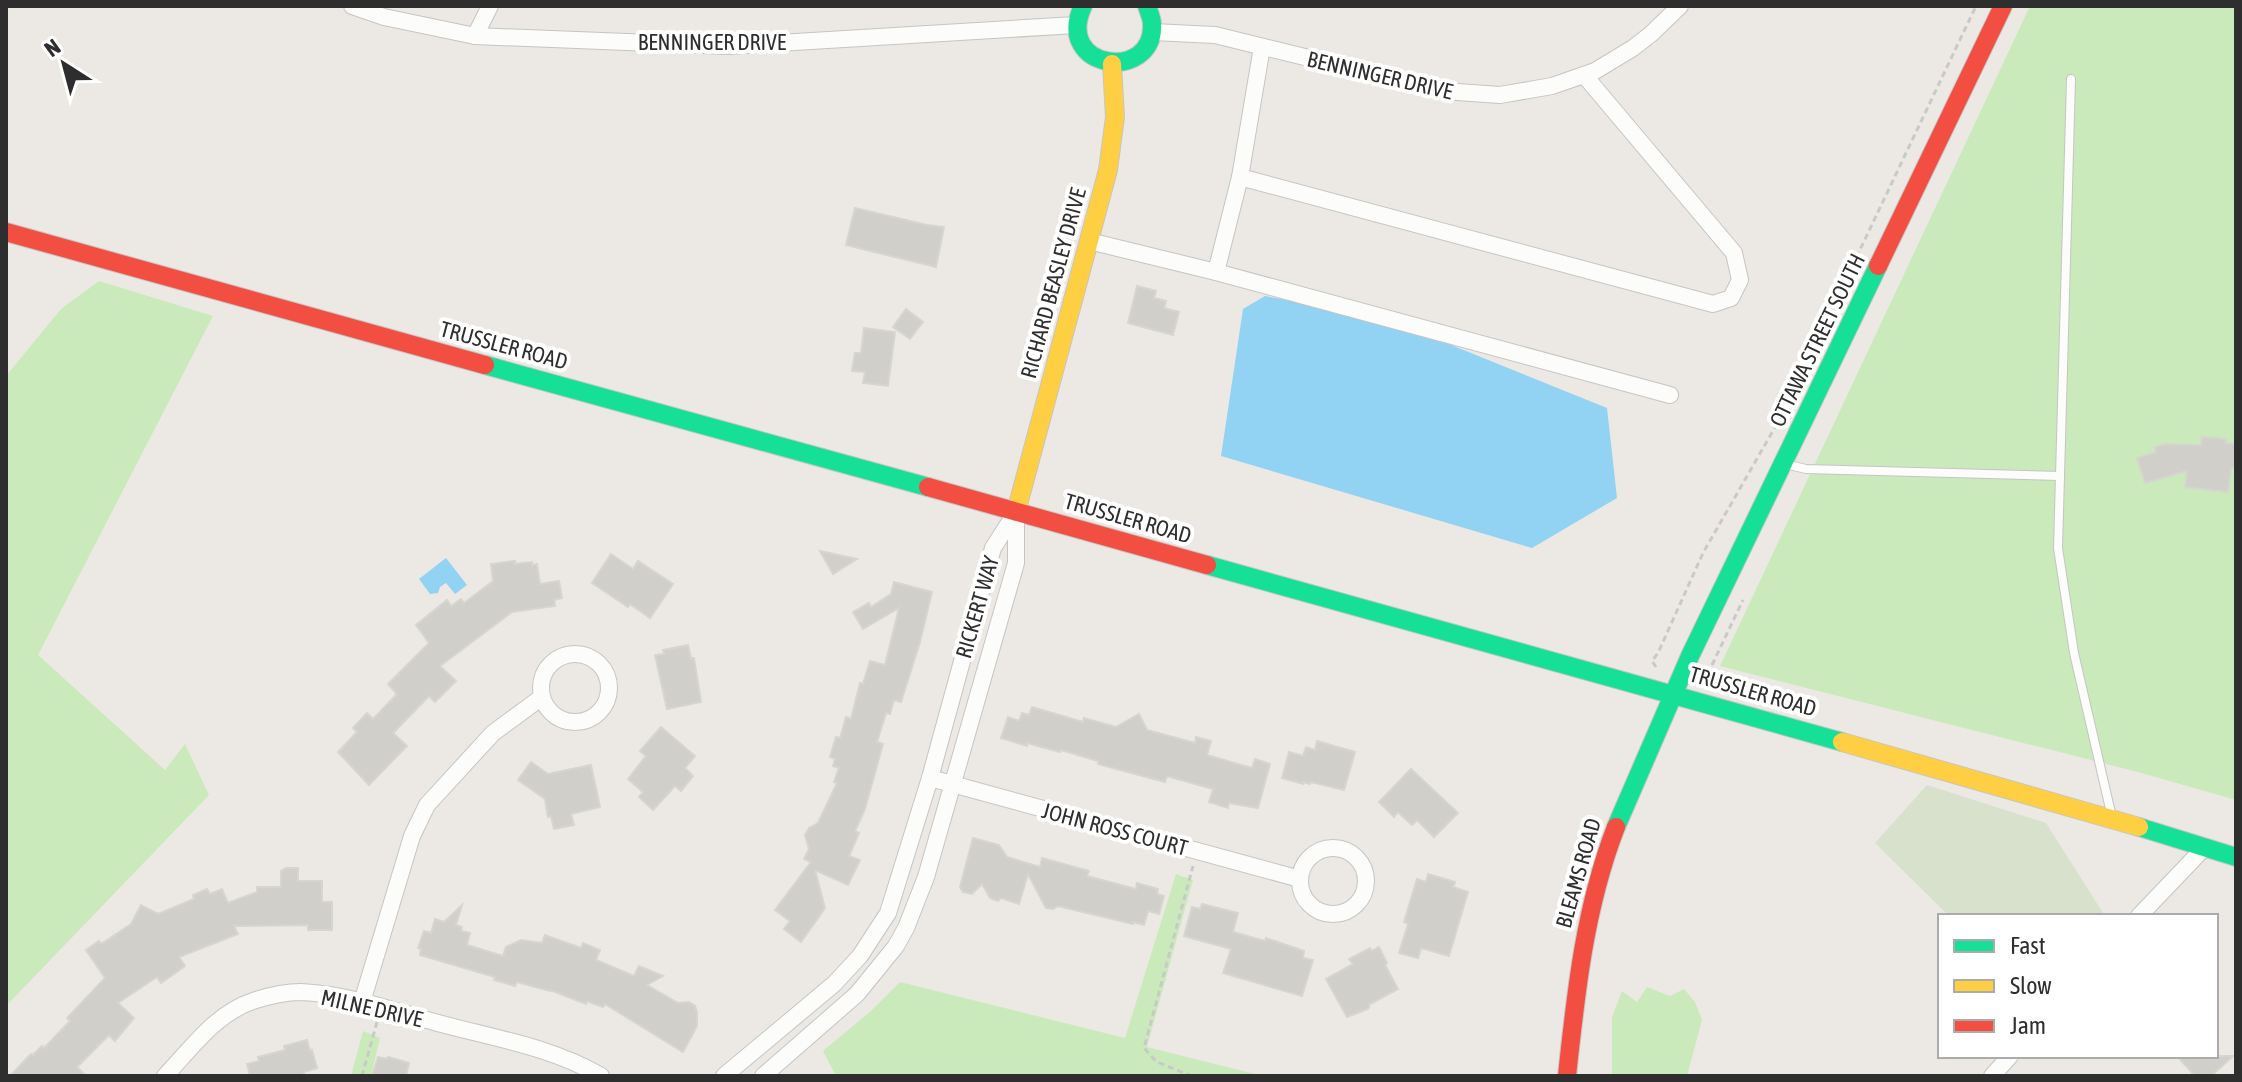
<svg xmlns="http://www.w3.org/2000/svg" width="2242" height="1082" font-family="'Asap Condensed',sans-serif">
	<rect width="100%" height="100%" fill="#ece9e4"/>
	<!-- green -->
	<g fill="#caeabb">
		<polygon points="2030,6 2236,6 2236,800 2138,772 1720,666"/>
		<polygon points="99,281 213,316 38,655 165,770 185,744 209,795 6,1006 6,376 61,309"/>
		<polygon points="1176,874 1193,880 1147,1047 1263,1076 836,1076 823,1051 872,1010 900,982 1125,1038"/>
		<polygon points="1647,987 1670,996 1684,989 1695,1002 1702,1020 1687,1076 1612,1076 1612,1017 1622,991 1637,1002"/>
		<polygon points="363,1031 380,1038 371,1076 351,1076"/>
	</g>
	<!-- cemetery -->
	<polygon fill="#d7e1cb" points="1927,785 2046,823 2105,916 1949,916 1875,843"/>
	<!-- water -->
	<g fill="#92d2f2">
		<polygon points="1265,296 1382,317 1607,408 1617,498 1532,548 1221,456 1243,309"/>
		<polygon points="446,558 467,585 455,594 446,583 440,587 438,593 430,594 419,579"/>
	</g>
	<!-- building -->
	<g fill="#d1cfca" stroke="#d7d5d0" stroke-width="2">
		<polygon points="855,208 927,225 944,227 936,267 846,245"/>
		<polygon points="1137,286 1156,291 1154,298 1166,301 1164,308 1179,312 1173,335 1128,323"/>
		<polygon points="906,309 923,322 910,339 893,327"/>
		<polygon points="864,328 895,332 888,386 863,383 865,372 852,371 855,353 861,353"/>
		<polygon points="2202,437 2226,439 2225,443 2236,444 2236,468 2231,468 2228,492 2185,487 2187,471 2145,483 2137,458 2156,452 2154,447 2166,444 2201,445"/>
		<polygon points="820,551 857,559 833,574"/>
		<polygon points="611,554 633,569 638,561 673,584 650,618 630,604 628,607 592,583"/>
		<polygon points="515,561 515,564 532,562 532,565 537,564 540,584 559,581 562,598 554,600 555,606 512,612 440,666 456,681 435,702 429,696 393,733 407,746 369,785 338,752 357,732 353,728 367,713 373,719 397,694 388,684 429,643 416,625 447,600 451,606 461,599 464,603 493,581 491,564"/>
		<polygon points="894,582 932,592 920,642 901,702 894,700 890,714 886,713 877,742 883,744 865,809 855,831 859,833 849,856 860,860 848,885 815,870 825,908 801,942 784,929 790,921 775,910 811,862 804,859 809,849 805,835 809,828 818,823 837,783 834,782 839,768 833,766 835,759 830,757 836,737 840,738 846,717 851,719 860,683 863,684 870,661 885,665 899,608 863,629 853,612 869,603 871,607 891,594"/>
		<polygon points="688,645 691,658 694,658 701,702 667,709 655,655 664,654 663,650"/>
		<polygon points="1032,707 1083,722 1084,718 1116,727 1139,714 1147,730 1195,743 1196,737 1211,741 1207,755 1252,768 1255,759 1270,764 1258,808 1229,803 1228,808 1209,802 1213,789 1167,776 1165,782 1098,764 1098,761 1061,750 1060,752 1027,743 1027,746 1001,738 1008,717 1019,721 1022,713 1029,715"/>
		<polygon points="661,727 695,756 685,768 693,776 681,791 675,786 653,810 639,797 643,792 628,779 646,756 640,751"/>
		<polygon points="1317,741 1355,752 1344,790 1311,782 1310,784 1303,782 1303,784 1282,778 1289,752 1303,756 1306,747 1315,750"/>
		<polygon points="531,762 548,774 591,765 600,807 571,814 574,825 554,829 551,816 548,817 545,799 518,780"/>
		<polygon points="1411,769 1458,813 1434,837 1417,820 1412,825 1398,812 1394,817 1379,802"/>
		<polygon points="973,838 999,845 1007,857 1040,867 1042,858 1089,871 1087,876 1136,889 1137,883 1158,889 1157,894 1164,896 1159,914 1148,911 1144,925 1133,922 1133,924 1058,906 1053,909 1046,908 1028,874 1019,904 1001,898 998,901 990,898 982,884 972,894 963,892 960,887"/>
		<polygon points="286,868 298,868 298,881 322,881 322,902 332,902 332,930 308,930 308,925 234,926 238,934 179,957 185,966 161,983 157,977 118,1003 134,1018 115,1041 109,1035 77,1067 86,1076 10,1076 31,1054 33,1055 42,1046 44,1048 70,1021 67,1018 105,978 86,950 99,941 101,944 131,924 141,905 158,914 194,899 193,895 207,889 210,894 222,889 228,903 257,892 257,887 281,887 281,871"/>
		<polygon points="1428,874 1455,882 1453,887 1468,892 1449,956 1421,948 1418,958 1399,953 1408,924 1404,922 1417,879 1426,882"/>
		<polygon points="1202,904 1238,913 1233,932 1265,941 1266,938 1304,951 1303,958 1313,960 1302,996 1223,973 1231,949 1184,936 1192,907 1200,909"/>
		<polygon points="462,905 456,925 462,927 461,931 470,933 467,945 503,956 506,947 521,940 542,943 545,935 581,948 583,943 600,950 596,960 634,976 639,966 663,976 647,985 678,1003 689,1002 695,1006 697,1012 697,1026 683,1052 605,1004 603,1007 587,1001 586,1004 550,990 550,991 517,982 515,986 494,980 495,977 420,955 421,949 418,948 424,931 431,933 435,919 444,922"/>
		<polygon points="1379,947 1387,963 1385,965 1398,989 1370,1004 1368,1009 1347,1017 1326,979 1353,964 1349,959 1370,948 1372,951"/>
		<polygon points="307,1040 310,1051 312,1050 317,1068 304,1072 304,1076 250,1076 247,1064 259,1061 258,1057 285,1050 284,1046"/>
		<polygon points="2177,1056 2233,1056 2211,1076 2195,1076"/>
		<polygon points="378,1057 387,1059 388,1057 409,1063 406,1076 372,1076"/>
	</g>
	<g fill="none" stroke-linecap="round" stroke-linejoin="round">
		<defs>
			<g id="lane">
				<polyline points="1789,465 1806,469 2060,476 2071,79"/>
				<polyline points="2060,476 2058,548 2074,653 2111,813"/>
			</g>
			<g id="street">
				<polyline points="352,6 384,17 475,36 727,46 1076,25"/>
				<polyline points="1153,32 1215,35 1443,91 1500,95 1552,86 1595,71 1633,48 1651,34 1680,6"/>
				<polyline points="475,36 490,6"/>
				<polyline points="1262,47 1240,177 1713,304 1731,298 1740,280 1734,253 1584,75"/>
				<polyline points="1089,241 1216,272 1240,177"/>
				<polyline points="1216,272 1670,395"/>
				<circle cx="575" cy="688" r="34"/>
				<polyline points="930,778 1300,879"/>
				<circle cx="1333" cy="881" r="33"/>
				<polyline points="2139,916 2204,848"/>
				<polyline points="362,1002 412,836 427,805 493,733 542,697"/>
				<path d="M165,1076c26,-27 51,-63 88,-75 15,-5 31,-9 48,-9 46,2 93,19 137,31 55,15 114,24 163,53"/>
				<polyline points="724,1076 834,984 860,956 888,913 930,778 993,548 1016,512"/>
				<polyline points="763,1076 857,994 896,946 906,928 926,877 1016,563 1016,513"/>
				<polyline points="1992,1076 2010,1056"/>
			</g>
			<g id="fast">
				<path d="M1083,6c-30,64 72,77 69,18 0,-5 -3,-12 -5,-18"/>
				<polyline points="485,365 928,487"/>
				<polyline points="1207,565 1842,742"/>
				<polyline points="1616,827 1690,656 1878,266"/>
				<polyline points="2139,827 2236,857"/>
			</g>
			<g id="slow">
				<polyline points="1016,512 1108,170 1115,117 1112,64"/>
				<polyline points="1842,742 2139,827"/>
			</g>
			<g id="jam">
				<polyline points="6,232 485,365"/>
				<polyline points="1878,266 2003,6"/>
				<polyline points="928,487 1207,565"/>
				<path d="M1567,1076c9,-85 18,-169 49,-249"/>
			</g>
		</defs>
		<!-- lane casing -->
		<use href="#lane" stroke="#c6c5c5" stroke-width="10"/>
		<!-- street casing -->
		<use href="#street" stroke="#c6c5c5" stroke-width="18"/>
		<!-- fast casing -->
		<use href="#fast" stroke="#c6c5c5" stroke-width="20"/>
		<!-- slow casing -->
		<use href="#slow" stroke="#c6c5c5" stroke-width="20"/>
		<!-- jam casing -->
		<use href="#jam" stroke="#c6c5c5" stroke-width="20"/>
		<!-- path -->
		<g stroke="#c9c9c8" stroke-width="3" stroke-dasharray="6 4" stroke-linecap="butt">
			<polyline points="1712,665 1743,600"/>
			<polyline points="1656,667 1652,661 1658,653 1703,553 1778,422 1976,6"/>
			<polyline points="362,1076 377,1022"/>
			<polyline points="1192,1076 1157,1062 1144,1048 1193,866"/>
		</g>
		<!-- lane -->
		<use href="#lane" stroke="#fcfcfb" stroke-width="8"/>
		<!-- street -->
		<use href="#street" stroke="#fcfcfb" stroke-width="16"/>
		<!-- fast -->
		<use href="#fast" stroke="#16e098" stroke-width="18"/>
		<!-- slow -->
		<use href="#slow" stroke="#ffcf43" stroke-width="18"/>
		<!-- jam -->
		<use href="#jam" stroke="#f24e42" stroke-width="18"/>
	</g>
	<g text-anchor="middle" dominant-baseline="central" stroke-width="8" stroke-linejoin="round" paint-order="stroke">
		<!-- street labels -->
		<g font-size="22" fill="#2e2e2e" stroke="#fff">
			<text x="712" y="42">BENNINGER DRIVE</text>
			<text transform="translate(1380 75) rotate(13)">BENNINGER DRIVE</text>
			<text transform="translate(1053 283) rotate(-75)">RICHARD BEASLEY DRIVE</text>
			<text transform="translate(1817 340) rotate(-64)">OTTAWA STREET SOUTH</text>
			<text transform="translate(504 345) rotate(15)">TRUSSLER ROAD</text>
			<text transform="translate(1128 518) rotate(16)">TRUSSLER ROAD</text>
			<text transform="translate(977 607) rotate(-74)">RICKERT WAY</text>
			<text transform="translate(1753 691) rotate(16)">TRUSSLER ROAD</text>
			<text transform="translate(1115 829) rotate(15)">JOHN ROSS COURT</text>
			<text transform="translate(1578 873) rotate(-74)">BLEAMS ROAD</text>
			<text transform="translate(372 1008) rotate(13)">MILNE DRIVE</text>
		</g>
	</g>
	<!-- border -->
	<rect width="2242" height="1082" fill="none" stroke="#2e2e2e" stroke-width="16"/>
	<!-- legend -->
	<rect x="1938" y="914" width="280" height="144" fill="#ffffff" stroke="#ababab" stroke-width="2"/>
	<rect x="1954" y="940" width="40" height="12" fill="#16e098" stroke="#ababab" stroke-width="2"/>
	<text x="2010" y="954" font-size="24" fill="#2e2e2e">Fast</text>
	<rect x="1954" y="980" width="40" height="12" fill="#ffcf43" stroke="#ababab" stroke-width="2"/>
	<text x="2010" y="994" font-size="24" fill="#2e2e2e">Slow</text>
	<rect x="1954" y="1020" width="40" height="12" fill="#f24e42" stroke="#ababab" stroke-width="2"/>
	<text x="2010" y="1034" font-size="24" fill="#2e2e2e">Jam</text>
	<!-- north arrow -->
	<g transform="translate(64 64) rotate(324)" stroke="#ffffff" stroke-width="6" paint-order="stroke">
	<path d="M0-6L14 30L0 20L-14 30Z" fill="#2e2e2e"/>
	<text y="-12" font-size="22" font-weight="bold" text-anchor="middle" fill="#2e2e2e">N</text>
	</g>
</svg>
